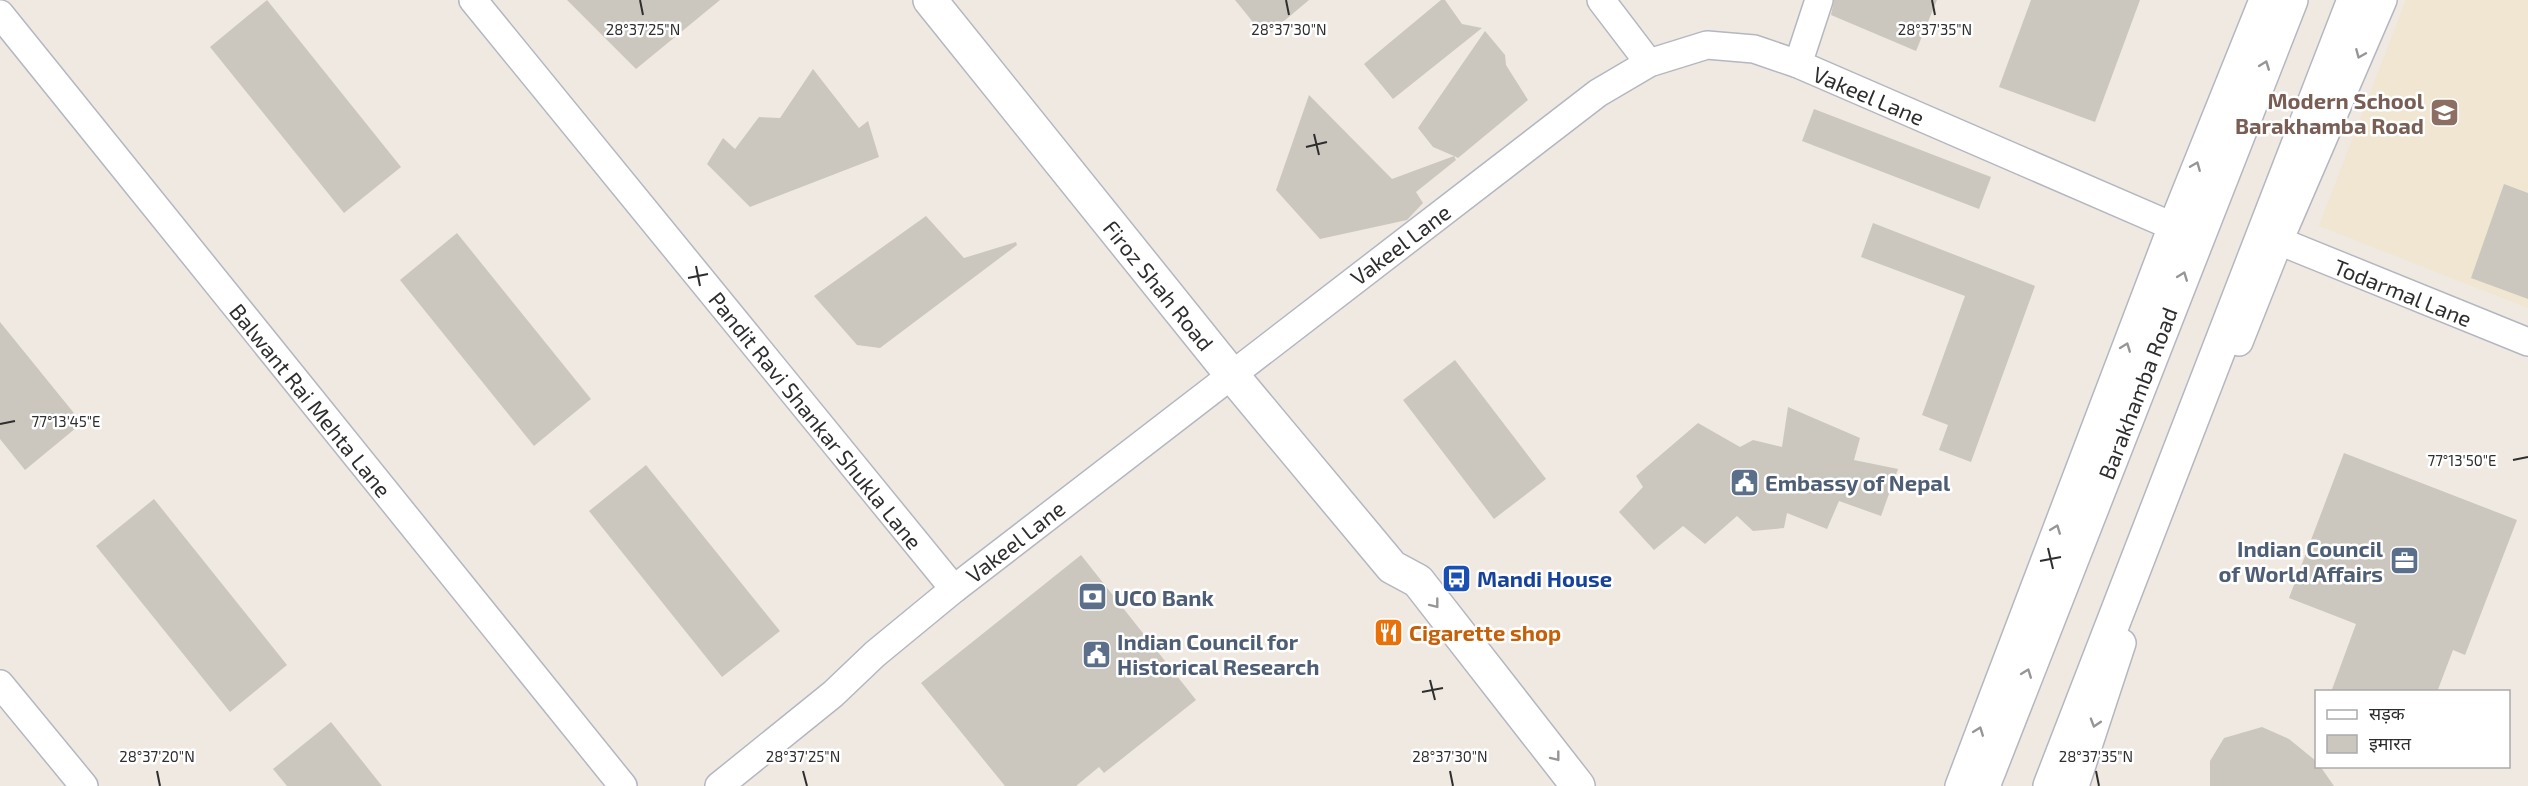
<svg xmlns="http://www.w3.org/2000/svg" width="2528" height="786" font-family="'Exo 2','Noto Sans Devanagari',sans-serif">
	<rect width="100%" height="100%" fill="#efe9e1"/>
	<!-- education -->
	<polygon fill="#f0e6d1" points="2406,0 2528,0 2528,308 2319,226"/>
	<!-- building -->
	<g fill="#cbc7bf">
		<polygon points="267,0 401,167 344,213 210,47"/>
		<polygon points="567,0 720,0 636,69"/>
		<polygon points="1235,0 1309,0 1265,37"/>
		<polygon points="1441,0 1445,0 1462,24 1482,28 1393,99 1364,64"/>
		<polygon points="1834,0 1937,0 1916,51 1831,15"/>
		<polygon points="2031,0 2140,0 2095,122 1999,87"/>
		<polygon points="1485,31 1505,55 1506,65 1528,100 1458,158 1454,156 1456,160 1416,192 1423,203 1407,220 1320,239 1276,190 1309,95 1392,179 1454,156 1433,147 1418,128"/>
		<polygon points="813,69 859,128 868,121 879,157 750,207 707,164 723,138 735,149 759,117 780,118"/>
		<polygon points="1814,109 1991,177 1979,209 1802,141"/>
		<polygon points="2504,184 2528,193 2528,299 2471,278"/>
		<polygon points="926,216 964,258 1016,242 1017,245 880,348 857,345 814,296"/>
		<polygon points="1873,223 2035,286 1971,462 1939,450 1948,425 1922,415 1965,296 1861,257"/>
		<polygon points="457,233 591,399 534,446 400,280"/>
		<polygon points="0,322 82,423 25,470 0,439"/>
		<polygon points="1455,360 1546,479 1494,519 1403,400"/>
		<polygon points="1788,407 1860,438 1854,460 1898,469 1881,516 1839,501 1827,529 1787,513 1784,528 1753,531 1737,516 1705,544 1683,526 1654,550 1619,512 1643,487 1636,476 1698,423 1740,447 1753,440 1782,447"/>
		<polygon points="2344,453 2517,520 2465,655 2453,650 2437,692 2331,692 2356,624 2289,598"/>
		<polygon points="646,465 780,631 722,677 589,511"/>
		<polygon points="154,499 287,665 230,712 96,546"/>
		<polygon points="1081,555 1196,700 1104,773 1099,767 1076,786 1005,786 921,683"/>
		<polygon points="331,722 382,786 287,786 273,769"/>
		<polygon points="2262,727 2289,739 2316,761 2316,766 2320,766 2334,786 2210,786 2210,761 2224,738"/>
	</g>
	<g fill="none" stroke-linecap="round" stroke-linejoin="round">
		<defs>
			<g id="street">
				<polyline points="473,0 954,589"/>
				<polyline points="1601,0 1649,63"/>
				<polyline points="0,14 623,786"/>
				<polyline points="1798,64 1819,0"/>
				<polyline points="2279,241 2528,342"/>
				<polyline points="2239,342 2279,241 2383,0"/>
				<polyline points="0,684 84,786"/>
				<polyline points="719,786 833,694 875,654 954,589 1598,93 1649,63 1707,45 1754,49 1798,64 2172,226"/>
				<polyline points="1959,786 2172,226 2263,0"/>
				<polyline points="2075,786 2122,643"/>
			</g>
			<g id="secondary">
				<polyline points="930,0 1231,374 1392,567 1418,581 1578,786"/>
				<polyline points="1983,786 2291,0"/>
				<polyline points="2050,786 2354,0"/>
			</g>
		</defs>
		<!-- street casing -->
		<use href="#street" stroke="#b4b7c1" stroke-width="30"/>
		<!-- secondary casing -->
		<use href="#secondary" stroke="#b4b7c1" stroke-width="36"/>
		<!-- street -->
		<use href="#street" stroke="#fff" stroke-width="27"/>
		<!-- secondary -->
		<use href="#secondary" stroke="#fff" stroke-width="33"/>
	</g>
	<!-- one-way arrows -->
	<defs><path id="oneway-chevron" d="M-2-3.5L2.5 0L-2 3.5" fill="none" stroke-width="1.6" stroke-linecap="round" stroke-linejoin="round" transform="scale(1.5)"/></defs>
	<g stroke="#969696">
		<use href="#oneway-chevron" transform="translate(2360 54) rotate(113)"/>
		<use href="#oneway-chevron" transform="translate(2265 65) rotate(-69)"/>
		<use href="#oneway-chevron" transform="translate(2196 166) rotate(-68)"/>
		<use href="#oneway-chevron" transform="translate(2183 276) rotate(-69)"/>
		<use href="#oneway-chevron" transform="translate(2126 347) rotate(-69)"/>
		<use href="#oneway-chevron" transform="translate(2056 529) rotate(-69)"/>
		<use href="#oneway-chevron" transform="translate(1435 604) rotate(52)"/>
		<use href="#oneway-chevron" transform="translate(2027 673) rotate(-69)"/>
		<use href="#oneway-chevron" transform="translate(2095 723) rotate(107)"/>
		<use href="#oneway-chevron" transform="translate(1979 731) rotate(-69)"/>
		<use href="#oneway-chevron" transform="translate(1556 757) rotate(52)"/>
	</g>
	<!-- ticks -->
	<path fill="none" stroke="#2e2e2e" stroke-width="2" d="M640,0l3,15M1286,0l3,15M1932,0l3,15M1314,134l5,21M1306,147l21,-5M696,266l4,20M688,278l20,-4M0,424l15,-3M2513,460l15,-3M2048,548l5,21M2040,561l21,-4M1430,680l5,20M1422,692l21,-4M157,771l3,15M803,771l4,15M1450,771l3,15M2096,771l3,15"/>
	<!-- icons -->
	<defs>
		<symbol id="school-square" viewBox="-11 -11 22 22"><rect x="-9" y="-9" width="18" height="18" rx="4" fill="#8d6e63" stroke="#fff"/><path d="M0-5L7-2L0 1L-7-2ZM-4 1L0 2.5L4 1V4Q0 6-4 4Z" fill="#fff"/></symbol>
		<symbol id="civic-square" viewBox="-11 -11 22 22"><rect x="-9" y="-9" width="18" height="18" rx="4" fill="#5c6f8a" stroke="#fff"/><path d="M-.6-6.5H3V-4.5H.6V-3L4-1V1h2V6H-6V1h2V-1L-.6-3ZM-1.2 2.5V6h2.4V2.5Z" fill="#fff"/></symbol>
		<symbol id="office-square" viewBox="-11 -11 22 22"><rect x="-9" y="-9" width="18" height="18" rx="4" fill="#5c6f8a" stroke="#fff"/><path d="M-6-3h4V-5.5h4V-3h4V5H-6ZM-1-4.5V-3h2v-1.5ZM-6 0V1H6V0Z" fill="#fff"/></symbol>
		<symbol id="bus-square" viewBox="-11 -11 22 22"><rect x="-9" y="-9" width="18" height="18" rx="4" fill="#1a4fb4" stroke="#fff"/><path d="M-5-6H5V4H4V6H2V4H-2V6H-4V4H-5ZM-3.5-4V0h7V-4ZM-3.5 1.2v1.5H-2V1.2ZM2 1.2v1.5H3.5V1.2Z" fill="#fff"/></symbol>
		<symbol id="bank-square" viewBox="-11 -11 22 22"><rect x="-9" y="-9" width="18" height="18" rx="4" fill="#5c6f8a" stroke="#fff"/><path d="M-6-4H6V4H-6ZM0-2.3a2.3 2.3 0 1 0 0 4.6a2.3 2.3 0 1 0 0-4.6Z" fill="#fff"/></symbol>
		<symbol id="restaurant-square" viewBox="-11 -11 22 22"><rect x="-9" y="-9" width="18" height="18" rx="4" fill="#e8710a" stroke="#fff"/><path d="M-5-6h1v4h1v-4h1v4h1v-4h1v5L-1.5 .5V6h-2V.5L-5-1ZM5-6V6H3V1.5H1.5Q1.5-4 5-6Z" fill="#fff"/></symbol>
	</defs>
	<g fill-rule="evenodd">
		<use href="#school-square" x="2428" y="96" width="33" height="33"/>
		<use href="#civic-square" x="1728" y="466" width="33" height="33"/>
		<use href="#office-square" x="2388" y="544" width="33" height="33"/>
		<use href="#bus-square" x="1440" y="562" width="33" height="33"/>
		<use href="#bank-square" x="1076" y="580" width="33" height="33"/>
		<use href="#restaurant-square" x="1372" y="616" width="33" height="33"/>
		<use href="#civic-square" x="1080" y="638" width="33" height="33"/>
	</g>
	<g text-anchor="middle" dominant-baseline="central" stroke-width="5" stroke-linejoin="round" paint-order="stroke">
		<!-- street labels -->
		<g font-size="22" fill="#2e2e2e" stroke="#fff">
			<text transform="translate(1869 95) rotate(23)">Vakeel Lane</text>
			<text transform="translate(1400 244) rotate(-37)">Vakeel Lane</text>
			<text transform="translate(1159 285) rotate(51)">Firoz Shah Road</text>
			<text transform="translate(2403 292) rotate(22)">Todarmal Lane</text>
			<text transform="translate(2137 393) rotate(-69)">Barakhamba Road</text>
			<text transform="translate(311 400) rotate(51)">Balwant Rai Mehta Lane</text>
			<text transform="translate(816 420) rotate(51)">Pandit Ravi Shankar Shukla Lane</text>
			<text transform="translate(1015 541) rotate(-38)">Vakeel Lane</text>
		</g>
		<!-- education labels -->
		<g font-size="22" font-weight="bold" fill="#785e54" stroke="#fff" text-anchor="end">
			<text x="2424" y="100">Modern School<tspan x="2424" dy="25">Barakhamba Road</tspan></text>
		</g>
		<!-- service labels -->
		<g font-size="22" font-weight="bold" fill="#4e5e75" stroke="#fff" text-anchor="start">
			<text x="1765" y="482">Embassy of Nepal</text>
			<text x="2383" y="548" text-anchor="end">Indian Council<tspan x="2383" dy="25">of World Affairs</tspan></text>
			<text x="1114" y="597">UCO Bank</text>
			<text x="1117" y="641">Indian Council for<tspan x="1117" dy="25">Historical Research</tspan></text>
		</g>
		<!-- transit labels -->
		<g font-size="22" font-weight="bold" fill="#164399" stroke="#fff" text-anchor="start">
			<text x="1477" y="578">Mandi House</text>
		</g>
		<!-- food labels -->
		<g font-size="22" font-weight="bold" fill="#c56008" stroke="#fff" text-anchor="start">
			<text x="1409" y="632">Cigarette shop</text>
		</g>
	</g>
	<g font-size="15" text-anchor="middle" fill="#2e2e2e" stroke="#fff" stroke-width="5" stroke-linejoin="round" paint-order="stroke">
		<text x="643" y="35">28°37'25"N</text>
		<text x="1289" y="35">28°37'30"N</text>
		<text x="1935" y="35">28°37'35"N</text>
		<text x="66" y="427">77°13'45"E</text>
		<text x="2462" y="466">77°13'50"E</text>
		<text x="157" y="762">28°37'20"N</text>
		<text x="803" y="762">28°37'25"N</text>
		<text x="1450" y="762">28°37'30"N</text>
		<text x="2096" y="762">28°37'35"N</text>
	</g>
	<!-- legend -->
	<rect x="2315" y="690" width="195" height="78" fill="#ffffff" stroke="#ababab" stroke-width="1.5"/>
	<rect x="2327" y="710" width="30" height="9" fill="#ffffff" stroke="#ababab" stroke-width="1.5"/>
	<text x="2369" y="720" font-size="18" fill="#2e2e2e">सड़क</text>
	<rect x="2327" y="735" width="30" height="18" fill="#cbc7bf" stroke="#ababab" stroke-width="1.5"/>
	<text x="2369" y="750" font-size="18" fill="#2e2e2e">इमारत</text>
</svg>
